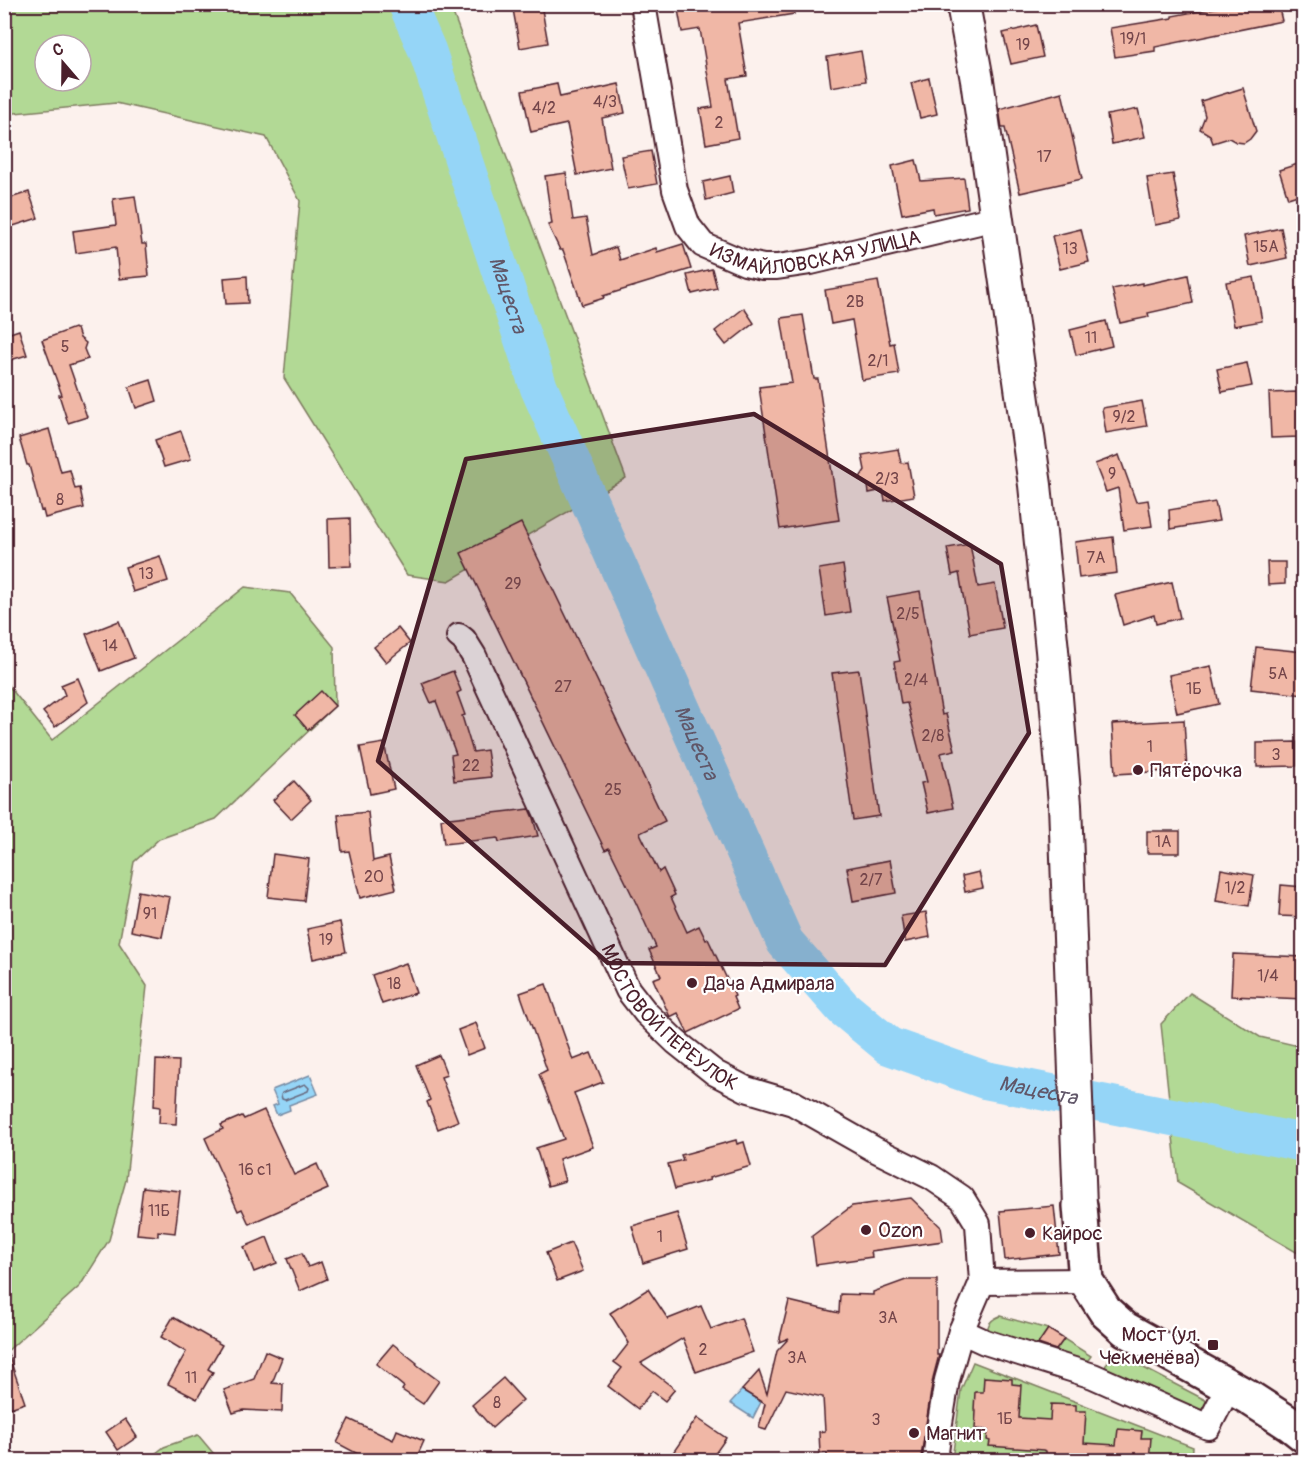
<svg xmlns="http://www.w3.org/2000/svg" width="1308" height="1465" font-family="Pangolin,sans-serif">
	<rect width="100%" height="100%" fill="#fcf1ed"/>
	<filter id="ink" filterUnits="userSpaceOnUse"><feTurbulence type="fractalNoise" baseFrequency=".0167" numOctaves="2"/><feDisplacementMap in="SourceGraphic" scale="12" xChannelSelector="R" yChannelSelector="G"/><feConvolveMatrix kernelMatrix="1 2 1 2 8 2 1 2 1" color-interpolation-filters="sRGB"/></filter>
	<g filter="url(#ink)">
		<!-- green -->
		<g fill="#b2d995" stroke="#7e7c60" stroke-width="1.5" fill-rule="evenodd">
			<path d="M5,5h445l176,473 -177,103 -42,-6 -123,-197 16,-177 -34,-64 -150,-34 -111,11zM45,45h36v36h-36z"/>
			<polygon points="245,587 290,593 334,647 335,706 216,819 159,839 134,862 119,943 147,986 126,1180 109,1240 80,1286 5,1353 4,680 52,740"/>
			<polygon points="1190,993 1260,1037 1303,1047 1303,1256 1178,1183 1161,1024"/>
			<path d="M1000,1316l48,13 -12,17 16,10 12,-17 27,17 -7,10 -89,-25c-12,-10 -8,-20 5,-25z"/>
			<polygon points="1114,1354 1119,1355 1211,1403 1208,1415 1101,1375 1110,1357"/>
			<polygon points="973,1362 1193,1447 1192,1460 952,1460 961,1390"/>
			<polygon points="198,1435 219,1460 147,1460 164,1447"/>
		</g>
		<!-- water -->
		<g fill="#95d5f7" stroke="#778ca5" stroke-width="1.5">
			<polygon points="310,1075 318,1094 289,1105 290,1110 277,1115 273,1106 278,1104 272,1090"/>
			<polygon points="742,1390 761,1402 753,1418 730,1403"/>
		</g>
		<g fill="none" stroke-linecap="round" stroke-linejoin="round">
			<!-- shore -->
			<polygon stroke="#68687d" stroke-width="1.5" points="305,1084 309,1088 308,1091 285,1100 282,1099 281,1095 282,1093"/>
			<!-- river -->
			<path stroke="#95d5f7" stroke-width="38" id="s1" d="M407,4l20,46 112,338 246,554 58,66 46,38 96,34 319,63"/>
		</g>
		<!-- building -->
		<g fill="#f0b7a6" stroke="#4a1f2b" stroke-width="1.5">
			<polygon points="512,4 541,4 548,43 520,48"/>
			<polygon points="677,4 793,4 794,14 738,23 747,76 728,79 738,138 706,144 700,109 713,107 700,29 682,32"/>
			<polygon points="1236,4 1278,4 1282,21 1155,47 1155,51 1115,57 1110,28 1172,18 1172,16"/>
			<polygon points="1036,25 1043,57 1011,64 1003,33"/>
			<polygon points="861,51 866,81 831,87 827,57"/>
			<polygon points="929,78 937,114 920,118 911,83"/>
			<polygon points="557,84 560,97 619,84 625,113 602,118 611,168 577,175 567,124 531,132 522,91"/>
			<polygon points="1243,88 1256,131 1250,139 1244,143 1236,142 1229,138 1213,143 1210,135 1200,129 1205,116 1201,101"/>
			<polygon points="1062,92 1082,179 1020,193 1005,128 1002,128 999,109"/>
			<polygon points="1138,109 1145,137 1112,144 1107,115"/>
			<polygon points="651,151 657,184 628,189 621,156"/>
			<polygon points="916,160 921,181 964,178 968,208 934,214 933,208 902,214 892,166"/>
			<polygon points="1304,162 1304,193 1288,198 1279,170"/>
			<polygon points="566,173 573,220 586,218 593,255 616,247 620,260 656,248 657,252 683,244 691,269 603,296 604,298 582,305 563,250 560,250 548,225 552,224 545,176"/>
			<polygon points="1173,174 1181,220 1155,225 1147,178"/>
			<polygon points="730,176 733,193 706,200 703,182"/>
			<polygon points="29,192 38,218 4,229 4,200"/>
			<polygon points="135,196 142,244 146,244 149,276 119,279 116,247 76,253 73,231 116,225 113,199"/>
			<polygon points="1281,228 1287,258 1250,266 1244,236"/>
			<polygon points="1081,229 1089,262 1060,269 1052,236"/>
			<polygon points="712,269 717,288 692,294 687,275"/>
			<polygon points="1188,275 1193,303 1148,313 1149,317 1120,323 1112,289 1142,283 1142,285"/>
			<polygon points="247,276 248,303 226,304 224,278"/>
			<polygon points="1254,277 1262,321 1234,326 1226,282"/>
			<polygon points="878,281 890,344 894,343 899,374 862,380 852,320 831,324 825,290"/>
			<polygon points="744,308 754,323 726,345 715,331"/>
			<polygon points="803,315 814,379 818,379 839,520 780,529 759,387 792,383 781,318"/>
			<polygon points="1106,321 1112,346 1076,355 1070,330"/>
			<polygon points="74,328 75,329 77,329 80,338 86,343 84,349 88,359 69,365 87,417 68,423 59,395 62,395 42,340"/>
			<polygon points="19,330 27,355 4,362 4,335"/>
			<polygon points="1247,363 1252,386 1222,392 1217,369"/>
			<polygon points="151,380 157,401 136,408 129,387"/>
			<polygon points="1297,392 1299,437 1271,438 1269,393"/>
			<polygon points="1142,401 1147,426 1106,433 1102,408"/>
			<polygon points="49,429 61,472 70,470 75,489 80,488 84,508 45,518 43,510 41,511 29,465 27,465 19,438"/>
			<polygon points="181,431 191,459 164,467 155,440"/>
			<polygon points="898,449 901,463 908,462 914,496 885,501 883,490 869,493 868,486 859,479 865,470 862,455"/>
			<polygon points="1119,455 1136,502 1148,500 1152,526 1124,530 1118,488 1106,492 1095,464"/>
			<polygon points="1215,502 1219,521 1170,529 1169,510"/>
			<polygon points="350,518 351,566 329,567 328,519"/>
			<polygon points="521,523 665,821 640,833 659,872 663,869 675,895 671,897 687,932 699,926 706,940 708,939 735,996 733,997 738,1009 688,1033 678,1013 670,1017 653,979 661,976 649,950 656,947 636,903 609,848 605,850 461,553"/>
			<polygon points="1113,537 1117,573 1079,578 1075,542"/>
			<polygon points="970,544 978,587 995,584 1003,628 970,634 959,573 952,575 947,548"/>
			<polygon points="160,556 168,581 133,592 125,567"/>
			<polygon points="1267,562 1285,562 1285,584 1268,585"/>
			<polygon points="843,565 850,612 826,616 819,569"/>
			<polygon points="1172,582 1180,618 1156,624 1154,615 1123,625 1115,595"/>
			<polygon points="920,591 942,715 946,714 955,750 941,753 953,808 928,813 921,783 927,782 907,703 901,704 894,662 900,661 887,597"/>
			<polygon points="119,621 134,658 101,671 86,634"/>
			<polygon points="398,628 410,643 386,662 374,647"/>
			<polygon points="1256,647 1304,652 1304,695 1251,689"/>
			<polygon points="1211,666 1219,704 1177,713 1169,675"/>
			<polygon points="859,670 879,816 853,820 832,673"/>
			<polygon points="453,671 461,691 457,693 465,715 462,716 473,752 487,750 491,777 454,781 451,755 456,754 436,701 431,703 422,683"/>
			<polygon points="78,678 88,702 55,727 43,712 65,695 61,685"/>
			<polygon points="321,691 335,706 308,730 295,715"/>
			<polygon points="1184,720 1187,770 1115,774 1112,724"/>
			<polygon points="1296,742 1296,766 1257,767 1257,743"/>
			<polygon points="384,743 394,789 370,794 360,747"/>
			<polygon points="294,781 311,800 291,819 273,800"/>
			<polygon points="529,809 533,818 538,836 499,842 498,838 444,844 441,819"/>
			<polygon points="368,812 373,861 389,857 396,889 360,898 349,851 342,852 338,815"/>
			<rect x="1147" y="831" width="33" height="22"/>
			<polygon points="273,854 309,859 304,901 268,897"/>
			<polygon points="890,860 896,893 853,901 847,868"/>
			<polygon points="1221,869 1254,875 1249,906 1216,901"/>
			<polygon points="979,872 983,888 965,892 962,876"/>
			<polygon points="1281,885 1304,887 1304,917 1279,916"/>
			<polygon points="138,891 170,897 162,937 131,931"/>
			<polygon points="926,912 930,937 905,942 901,916"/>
			<polygon points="340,922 346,952 313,959 307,929"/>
			<polygon points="1233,954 1304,957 1304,999 1231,996"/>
			<polygon points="406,963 416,993 382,1004 372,975"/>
			<polygon points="546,984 573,1060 591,1053 603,1082 574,1093 593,1147 559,1159 565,1181 548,1186 536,1148 564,1139 539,1074 547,1070 520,993"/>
			<polygon points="476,1023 485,1048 467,1055 458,1030"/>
			<polygon points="439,1055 447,1075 441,1077 458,1121 438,1129 427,1102 430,1100 416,1065"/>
			<polygon points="156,1060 179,1061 176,1124 159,1123 160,1107 154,1106"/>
			<polygon points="264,1110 294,1175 317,1164 328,1189 249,1224 242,1209 238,1211 205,1138 223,1129 221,1125 242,1116 244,1119"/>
			<polygon points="736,1140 737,1144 744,1142 751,1166 709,1178 710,1180 675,1189 668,1164 683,1160 681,1155"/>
			<polygon points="143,1187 180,1191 175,1233 158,1231 158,1236 137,1234"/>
			<polygon points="911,1198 941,1227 943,1241 871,1251 872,1257 816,1265 812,1236 852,1206"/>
			<polygon points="1054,1206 1059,1254 1005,1260 1000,1211"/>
			<polygon points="677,1213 688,1249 643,1263 632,1226"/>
			<polygon points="267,1237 277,1263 254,1272 244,1247"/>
			<polygon points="571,1243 583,1271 557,1281 546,1253"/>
			<polygon points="302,1253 308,1267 321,1262 327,1279 300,1291 287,1259"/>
			<polygon points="906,1280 937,1280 937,1355 939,1355 933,1378 921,1457 879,1461 827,1461 827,1453 820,1454 819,1432 825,1431 823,1397 786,1389 766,1430 759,1428 765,1404 742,1390 759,1371 767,1394 777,1351 789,1338 779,1342 789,1301 839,1313 840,1294 873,1295 873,1292"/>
			<polygon points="648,1289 668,1319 701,1306 711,1329 741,1318 753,1352 696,1372 683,1338 641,1363 675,1389 665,1401 652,1391 638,1409 608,1386 622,1368 614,1362 629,1343 610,1313"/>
			<polygon points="173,1317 222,1345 208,1369 213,1372 197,1399 168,1384 186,1352 161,1337"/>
			<polygon points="1048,1329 1064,1339 1056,1350 1038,1344"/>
			<polygon points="393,1344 417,1363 416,1364 439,1381 423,1404 402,1390 404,1387 376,1364"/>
			<polygon points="7,1351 25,1403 4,1410 4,1352"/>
			<polygon points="265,1351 282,1358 272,1383 283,1384 282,1412 243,1410 233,1413 224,1390 254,1379"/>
			<polygon points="984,1377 1012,1379 1012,1384 1021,1385 1019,1418 1050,1420 1051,1404 1076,1405 1076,1411 1086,1411 1084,1443 1116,1445 1118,1429 1142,1431 1141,1438 1151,1438 1149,1461 1055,1461 1055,1455 1046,1455 1046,1451 1043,1450 989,1446 990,1441 987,1440 988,1430 975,1429 976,1411 974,1410 975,1392 983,1392"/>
			<polygon points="503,1378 523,1400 492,1428 472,1405"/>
			<polygon points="697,1418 726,1438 710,1461 681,1461 672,1454"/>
			<polygon points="125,1419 137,1437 118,1450 106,1432"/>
			<polygon points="349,1419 393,1440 397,1430 424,1441 415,1461 371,1461 337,1443"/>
		</g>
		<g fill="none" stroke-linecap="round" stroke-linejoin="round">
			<defs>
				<g id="minor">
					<path id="s2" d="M643,4l32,186 13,36 15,19 42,18 18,4h14l34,-5 185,-44"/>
					<path id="s3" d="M459,636l5,4 10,16 154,334 18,23 30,29 39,31 31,16 47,14 81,46 57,28 31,21 16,26 4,58 -21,49 -14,49 -8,49 -4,31"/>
					<polyline points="982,1282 1086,1281"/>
					<polyline points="961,1331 985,1342 1093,1376 1208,1427 1229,1386"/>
				</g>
				<polyline id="tertiary" points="963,4 977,80 1035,485 1052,650 1065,804 1080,1206"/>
				<polyline id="secondary" points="1080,1206 1086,1281 1106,1312 1125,1329 1248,1397 1290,1424 1304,1435"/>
			</defs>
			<!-- minor casing -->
			<use href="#minor" stroke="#4a1f2b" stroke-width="28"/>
			<!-- tertiary casing -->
			<use href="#tertiary" stroke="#4a1f2b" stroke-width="36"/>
			<!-- secondary casing -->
			<use href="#secondary" stroke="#4a1f2b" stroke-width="38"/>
			<!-- minor -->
			<use href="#minor" stroke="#fff" stroke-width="24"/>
			<!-- tertiary -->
			<use href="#tertiary" stroke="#fff" stroke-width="32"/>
			<!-- secondary -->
			<use href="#secondary" stroke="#fff" stroke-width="33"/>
		</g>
	</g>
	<!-- marked area -->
	<path fill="#4a1f2b" fill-opacity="0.2" stroke="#4a1f2b" stroke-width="4.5" stroke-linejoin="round" d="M754,414l247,150 28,169 -144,232 -277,-2 -230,-202 88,-302z"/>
	<!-- markers -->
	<g fill="#4a1f2b" stroke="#fff" stroke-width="2">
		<circle cx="1138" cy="770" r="6"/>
		<circle cx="692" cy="983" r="6"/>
		<circle cx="866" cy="1230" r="6"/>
		<circle cx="1030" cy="1233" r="6"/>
		<rect x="1207" y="1339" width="12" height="12" rx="3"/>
		<circle cx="914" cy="1433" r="6"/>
	</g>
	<g text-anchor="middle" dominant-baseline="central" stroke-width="4.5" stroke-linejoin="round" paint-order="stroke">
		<!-- number labels -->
		<g font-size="16" fill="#74454a">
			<text x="1133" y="39">19/1</text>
			<text x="1023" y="45">19</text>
			<text x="605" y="102">4/3</text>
			<text x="544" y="108">4/2</text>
			<text x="719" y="123">2</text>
			<text x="1044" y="157">17</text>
			<text x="1266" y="247">15А</text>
			<text x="1070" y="249">13</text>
			<text x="855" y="302">2В</text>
			<text x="1091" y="338">11</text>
			<text x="65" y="347">5</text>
			<text x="878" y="361">2/1</text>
			<text x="1124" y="417">9/2</text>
			<text x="1112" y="474">9</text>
			<text x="887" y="479">2/3</text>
			<text x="60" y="500">8</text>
			<text x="1096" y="558">7А</text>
			<text x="146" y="574">13</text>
			<text x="513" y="584">29</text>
			<text x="908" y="614">2/5</text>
			<text x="110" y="646">14</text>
			<text x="1278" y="674">5А</text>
			<text x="916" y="680">2/4</text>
			<text x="563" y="687">27</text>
			<text x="1194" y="689">1Б</text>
			<text x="933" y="736">2/8</text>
			<text x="1150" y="747">1</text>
			<text x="1276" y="755">3</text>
			<text x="471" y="766">22</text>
			<text x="613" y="790">25</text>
			<text x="1163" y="842">1А</text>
			<text x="374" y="877">20</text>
			<text x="871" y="880">2/7</text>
			<text x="1235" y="888">1/2</text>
			<text x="150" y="914">91</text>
			<text x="326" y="940">19</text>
			<text x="1268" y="976">1/4</text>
			<text x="394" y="984">18</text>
			<text x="255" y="1170">16 с1</text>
			<text x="159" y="1211">11Б</text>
			<text x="660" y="1237">1</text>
			<text x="888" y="1318">3А</text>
			<text x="703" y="1350">2</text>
			<text x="797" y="1358">3А</text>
			<text x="191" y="1378">11</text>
			<text x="497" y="1403">8</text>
			<text x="1005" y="1419">1Б</text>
			<text x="876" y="1420">3</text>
		</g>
		<!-- street labels -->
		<g font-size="20" fill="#4a1f2b" stroke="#fff">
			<text stroke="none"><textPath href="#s2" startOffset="368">ИЗМАЙЛОВСКАЯ УЛИЦА</textPath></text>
			<text stroke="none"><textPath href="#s3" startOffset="441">МОСТОВОЙ ПЕРЕУЛОК</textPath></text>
		</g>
		<!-- poi labels -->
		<g font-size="20" fill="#4a1f2b" stroke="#fff" text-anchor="start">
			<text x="1150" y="770">Пятёрочка</text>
			<text x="704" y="983">Дача Адмирала</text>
			<text x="878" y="1230">Ozon</text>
			<text x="1042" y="1233">Кайрос</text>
			<text x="1201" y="1334" text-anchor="end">Мост (ул.<tspan x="1201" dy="23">Чекменёва)</tspan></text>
			<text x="926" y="1433">Магнит</text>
		</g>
		<!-- water labels -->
		<g font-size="21" font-style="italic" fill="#605668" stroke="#fff">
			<text stroke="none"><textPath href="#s1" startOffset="308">Мацеста</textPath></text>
			<text stroke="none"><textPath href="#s1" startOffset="794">Мацеста</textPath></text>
			<text stroke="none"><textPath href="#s1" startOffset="1316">Мацеста</textPath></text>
		</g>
	</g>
	<!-- margin -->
	<rect width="1308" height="1465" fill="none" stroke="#fff" stroke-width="24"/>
	<rect x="12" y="12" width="1284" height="1441" fill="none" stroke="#4a1f2b" stroke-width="2" filter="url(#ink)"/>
	<!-- north arrow -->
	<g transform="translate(63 63) rotate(340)"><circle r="28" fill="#ffffff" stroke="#b7a5aa" stroke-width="1.5"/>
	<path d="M0-4.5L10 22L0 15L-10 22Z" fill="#4a1f2b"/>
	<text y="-9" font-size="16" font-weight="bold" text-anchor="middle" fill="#4a1f2b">С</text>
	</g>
</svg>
